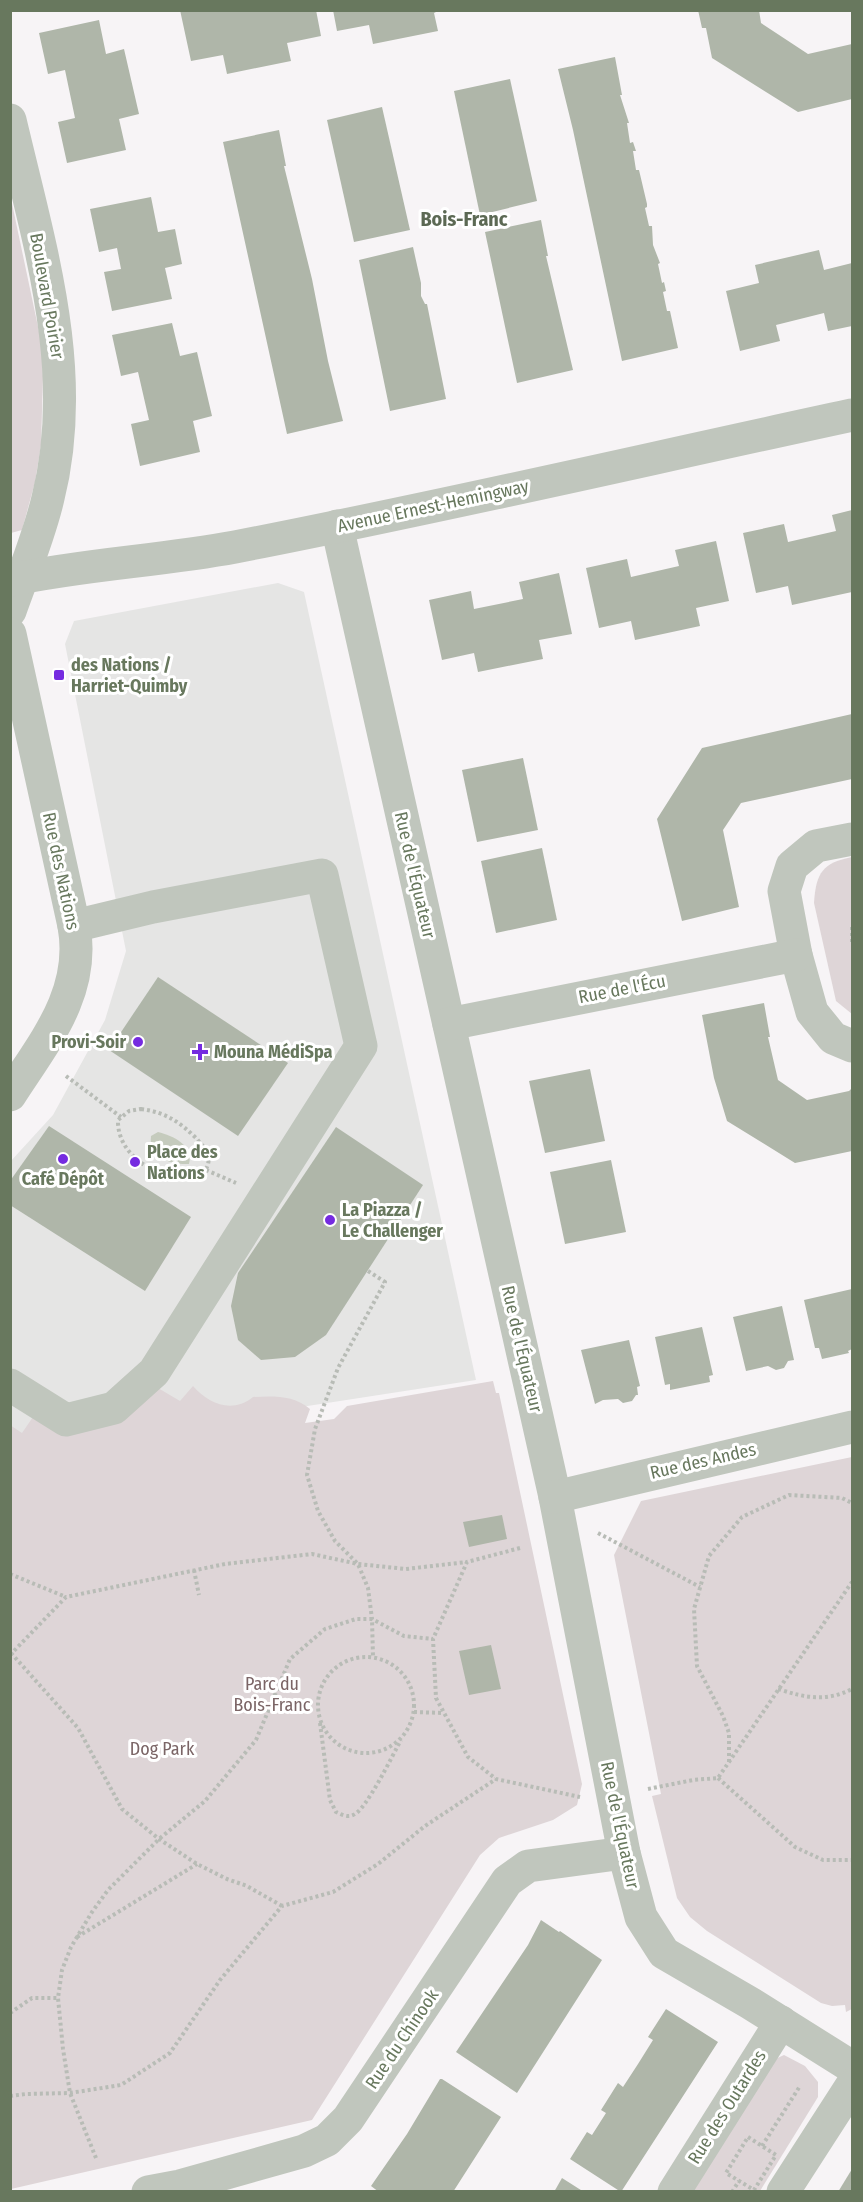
<svg xmlns="http://www.w3.org/2000/svg" width="863" height="2202" font-family="'Fira Sans Condensed',sans-serif">
	<rect width="100%" height="100%" fill="#f7f4f6"/>
	<!-- built -->
	<polygon fill="#e5e5e4" points="278,583 304,592 476,1380 11,1452 10,1162 53,1115 105,1020 126,951 65,644 74,621"/>
	<!-- green -->
	<g fill="#ded5d7">
		<polygon points="10,194 41,341 43,376 41,445 35,482 22,530 11,533"/>
		<path d="M852,857v157l-16,-13 -22,-98c2,-31 9,-40 38,-46z"/>
		<path d="M493,1381l3,12h3l83,391 -5,21 -24,15 -54,18 -19,17 -168,265 -301,69 -1,-764 12,8 13,-19 123,-26 22,13 13,-15c16,18 39,28 60,11 20,-1 41,-2 57,12l-5,14 29,-4 13,-13z"/>
		<polygon points="852,1457 852,2009 846,2012 845,2005 832,2006 821,2003 707,1931 690,1917 677,1898 652,1796 661,1794 614,1555 641,1501"/>
		<polygon points="784,2055 805,2066 818,2082 818,2097 760,2191 691,2192 771,2061"/>
	</g>
	<!-- water -->
	<path fill="#c5cbbd" d="M158,1132c15,4 36,13 31,32 -17,1 -41,-6 -38,-28z"/>
	<!-- building -->
	<g fill="#afb6a9">
		<polygon points="180,10 316,10 321,36 287,43 291,61 227,74 223,55 191,61"/>
		<polygon points="333,10 440,10 434,13 438,31 373,44 369,25 337,31"/>
		<polygon points="698,10 759,10 761,23 808,54 852,44 852,99 798,112 712,58 706,28 702,28"/>
		<polygon points="99,20 106,54 124,49 139,114 119,119 126,150 67,163 58,122 75,118 65,70 48,74 39,33"/>
		<polygon points="615,57 622,95 620,95 629,123 627,123 630,143 633,142 636,151 633,151 636,170 639,170 647,204 647,207 645,208 649,226 652,226 653,245 660,263 658,264 662,283 664,282 666,291 663,292 667,311 670,311 678,348 622,361 573,130 558,69"/>
		<polygon points="510,79 537,201 480,215 454,91"/>
		<polygon points="382,107 410,230 354,242 327,120"/>
		<polygon points="279,130 286,166 284,166 312,279 328,361 343,421 287,434 223,142"/>
		<polygon points="151,197 158,232 175,229 182,264 165,268 172,299 112,311 104,272 121,269 117,248 99,252 90,209"/>
		<polygon points="541,220 548,256 546,256 573,370 517,383 485,232"/>
		<polygon points="413,247 421,283 421,296 425,304 427,304 446,399 390,411 359,260"/>
		<polygon points="819,250 824,270 852,263 852,326 828,331 824,313 776,325 780,341 740,351 726,291 759,283 755,265"/>
		<polygon points="172,323 180,356 197,352 212,416 193,421 200,452 140,466 131,424 149,420 138,372 121,376 112,335"/>
		<polygon points="852,510 852,592 792,605 788,586 756,593 743,533 784,524 788,542 836,531 832,515"/>
		<polygon points="716,541 729,601 696,608 700,626 635,640 631,621 599,628 586,568 627,559 631,577 679,566 675,550"/>
		<polygon points="559,573 572,634 539,640 543,659 478,672 474,653 442,660 429,600 471,591 474,609 523,599 519,582"/>
		<polygon points="852,714 852,779 741,803 723,830 739,907 682,921 657,819 702,748"/>
		<polygon points="523,758 538,830 477,842 462,770"/>
		<polygon points="542,848 557,920 496,933 481,861"/>
		<polygon points="158,977 288,1063 238,1136 109,1050"/>
		<polygon points="764,1003 770,1037 768,1037 778,1080 807,1100 849,1091 852,1088 852,1151 795,1163 727,1121 714,1078 702,1015"/>
		<polygon points="590,1069 605,1141 545,1153 529,1081"/>
		<polygon points="49,1126 191,1217 145,1291 10,1205 10,1181"/>
		<polygon points="336,1127 423,1185 326,1335 295,1357 261,1360 238,1340 231,1306 238,1273"/>
		<polygon points="611,1160 626,1232 565,1244 550,1172"/>
		<polygon points="852,1289 852,1349 848,1351 849,1353 822,1359 819,1348 815,1348 804,1300"/>
		<polygon points="782,1306 794,1360 788,1361 784,1368 776,1370 768,1366 746,1371 733,1317"/>
		<polygon points="702,1327 713,1375 709,1376 710,1382 670,1390 670,1384 665,1385 655,1337"/>
		<polygon points="629,1340 640,1386 637,1387 638,1395 636,1395 632,1401 623,1403 618,1399 603,1400 595,1404 581,1350"/>
		<polygon points="502,1515 507,1539 469,1547 463,1522"/>
		<polygon points="491,1645 501,1689 469,1695 459,1651"/>
		<polygon points="541,1920 559,1932 560,1931 602,1960 517,2093 456,2052 528,1945"/>
		<polygon points="666,2009 718,2042 621,2192 570,2159 587,2132 592,2135 606,2113 601,2110 618,2083 623,2087 638,2064 653,2040 648,2037"/>
		<polygon points="440,2079 442,2079 501,2117 453,2192 379,2192 371,2186 407,2134"/>
		<polygon points="852,2169 852,2192 838,2192"/>
		<polygon points="562,2178 584,2192 554,2192"/>
	</g>
	<g fill="none" stroke-linecap="round" stroke-linejoin="round">
		<!-- path -->
		<g stroke="#b8bcb6" stroke-width="4" stroke-dasharray="3 3" stroke-linecap="butt">
			<polyline points="852,927 852,942"/>
			<polyline points="66,1076 121,1117"/>
			<path d="M141,1109c24,3 39,13 56,30 3,4 9,10 11,15 3,10 -4,23 -15,25 -5,1 -13,-1 -18,-2 -28,-5 -58,-26 -57,-57l11,-9z"/>
			<polyline points="206,1170 236,1183"/>
			<polyline points="368,1271 385,1282 338,1368 315,1429 307,1475 318,1511 335,1541 358,1564 368,1588 372,1619 404,1636 433,1639"/>
			<polyline points="598,1533 700,1587"/>
			<polyline points="520,1548 467,1562 433,1639 436,1698 468,1757 496,1779 580,1797"/>
			<polyline points="194,1570 199,1595"/>
			<polyline points="10,1574 66,1597"/>
			<polyline points="11,1653 78,1728 122,1809 159,1839 197,1864 227,1879 247,1886 282,1906"/>
			<polyline points="10,1655 66,1597 225,1564 312,1554 358,1564 406,1569 467,1562"/>
			<circle cx="366" cy="1705" r="48"/>
			<path d="M778,1689c28,9 48,13 74,0"/>
			<polyline points="414,1712 443,1713"/>
			<path d="M320,1723l10,77 6,12c5,2 11,6 17,3 13,-4 40,-61 48,-75"/>
			<polyline points="729,1762 729,1733 723,1716 697,1666 694,1609 709,1556 742,1517 789,1495 842,1498 852,1503"/>
			<polyline points="718,1778 795,1847 823,1860 852,1860"/>
			<polyline points="648,1789 693,1780 718,1778 852,1582"/>
			<polyline points="77,1937 197,1864"/>
			<polyline points="10,2013 32,1998 58,1998"/>
			<polyline points="10,2096 26,2094 70,2093 121,2085 170,2053 220,1980 282,1906 333,1892 378,1864 425,1826 496,1779"/>
			<polygon points="748,2137 776,2155 754,2190 726,2173"/>
			<polyline points="762,2146 800,2086"/>
			<polyline points="96,2158 70,2093 63,2049 58,1998 62,1970 71,1947 92,1912 108,1890 159,1839 205,1801 256,1740 290,1659 325,1629 356,1619 372,1619 373,1657"/>
			<polyline points="732,2192 739,2181"/>
		</g>
		<!-- minor -->
		<g stroke="#c0c6bd" stroke-width="33">
			<path d="M10,120c29,124 70,251 38,378 -9,39 -25,76 -38,113"/>
			<polyline points="337,526 555,1497 624,1853 641,1917 664,1953 750,2003 852,2067"/>
			<path d="M10,580c75,-16 150,-19 225,-33 207,-40 412,-88 617,-132"/>
			<path d="M10,634l64,292c12,67 -30,116 -64,169"/>
			<polyline points="852,839 816,846 792,866 784,891 796,955 812,1012 833,1038 852,1046"/>
			<polyline points="449,1024 796,955"/>
			<polyline points="10,1385 66,1420 114,1408 154,1372 361,1046 322,875 153,907 74,926"/>
			<polyline points="555,1497 852,1427"/>
			<polyline points="148,2192 180,2186 304,2151 327,2140 348,2119 507,1881 528,1866 624,1853"/>
			<polyline points="674,2192 781,2022"/>
			<polyline points="783,2192 852,2085"/>
		</g>
	</g>
	<!-- markers -->
	<g fill="#752be0" stroke="#fff" stroke-width="2">
		<rect x="53" y="669" width="12" height="12" rx="3"/>
		<circle cx="138" cy="1042" r="6"/>
		<path d="M197 1043h6v6h6v6h-6v6h-6v-6h-6v-6h6z"/>
		<circle cx="63" cy="1159" r="6"/>
		<circle cx="135" cy="1162" r="6"/>
		<circle cx="330" cy="1220" r="6"/>
	</g>
	<g text-anchor="middle" dominant-baseline="central" stroke-width="6" stroke-linejoin="round" paint-order="stroke">
		<!-- street labels -->
		<g font-size="18" fill="#68785e" stroke="#fff">
			<text transform="translate(47 296) rotate(80)">Boulevard Poirier</text>
			<text transform="translate(433 506) rotate(-12)">Avenue Ernest-Hemingway</text>
			<text transform="translate(61 871) rotate(78)">Rue des Nations</text>
			<text transform="translate(415 875) rotate(77)">Rue de l'Équateur</text>
			<text transform="translate(622 989) rotate(-11)">Rue de l'Écu</text>
			<text transform="translate(522 1349) rotate(77)">Rue de l'Équateur</text>
			<text transform="translate(703 1461) rotate(-13)">Rue des Andes</text>
			<text transform="translate(620 1825) rotate(78)">Rue de l'Équateur</text>
			<text transform="translate(402 2039) rotate(-56)">Rue du Chinook</text>
			<text transform="translate(727 2107) rotate(-58)">Rue des Outardes</text>
		</g>
		<!-- poi labels -->
		<g font-size="18" font-weight="bold" fill="#68785e" stroke="#fff" text-anchor="start">
			<text x="71" y="665">des Nations /<tspan x="71" dy="21">Harriet-Quimby</tspan></text>
			<text x="126" y="1042" text-anchor="end">Provi-Soir</text>
			<text x="214" y="1052">Mouna MédiSpa</text>
			<text x="147" y="1152">Place des<tspan x="147" dy="21">Nations</tspan></text>
			<text x="63" y="1179" text-anchor="middle">Café Dépôt</text>
			<text x="342" y="1210">La Piazza /<tspan x="342" dy="21">Le Challenger</tspan></text>
		</g>
		<!-- park labels -->
		<g font-size="18" fill="#7b6566" stroke="#fff">
			<text x="272" y="1684">Parc du<tspan x="272" dy="21">Bois-Franc</tspan></text>
			<text x="162" y="1749">Dog Park</text>
		</g>
		<!-- neighbourhood labels -->
		<g font-size="20" font-weight="bold" fill="#5c6954" stroke="#fff">
			<text x="464" y="219">Bois-Franc</text>
		</g>
	</g>
	<!-- border -->
	<rect width="863" height="2202" fill="none" stroke="#68785e" stroke-width="24"/>
</svg>
